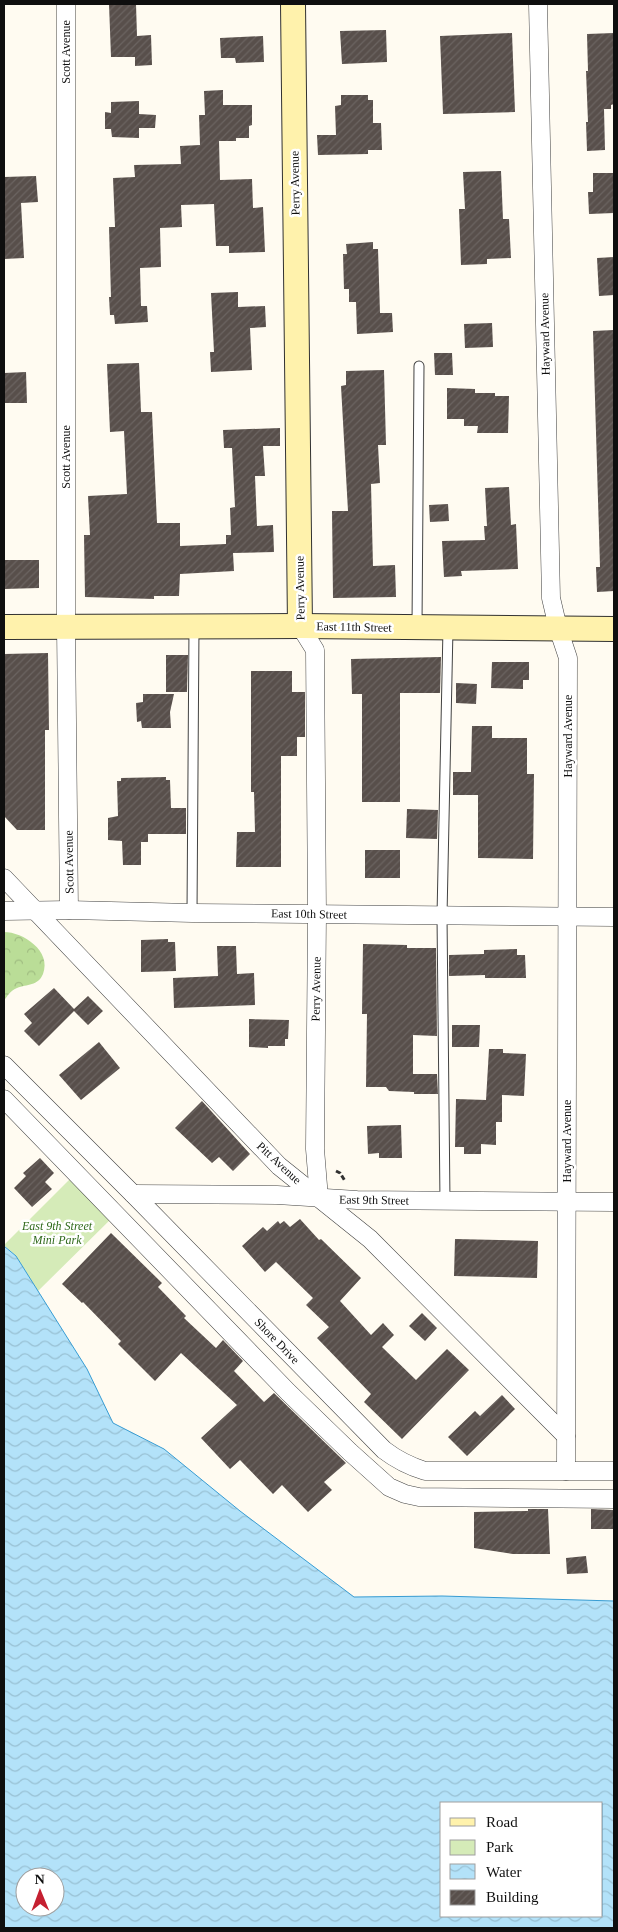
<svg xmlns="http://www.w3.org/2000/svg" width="618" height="1932" font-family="Georgia,serif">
	<defs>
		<pattern id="forest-crowns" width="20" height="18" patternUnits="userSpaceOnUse" patternTransform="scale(1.25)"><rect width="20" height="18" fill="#badd97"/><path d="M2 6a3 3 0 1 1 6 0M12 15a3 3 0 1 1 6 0" fill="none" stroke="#9fbc81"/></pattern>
		<pattern id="water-waves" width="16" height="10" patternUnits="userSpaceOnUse" patternTransform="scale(1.25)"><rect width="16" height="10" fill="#b3e2f9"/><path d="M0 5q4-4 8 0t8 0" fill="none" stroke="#99c1d4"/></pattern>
		<pattern id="building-hatch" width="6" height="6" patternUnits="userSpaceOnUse" patternTransform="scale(1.25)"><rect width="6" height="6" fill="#584f4b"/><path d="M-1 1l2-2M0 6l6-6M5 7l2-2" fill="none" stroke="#6b6461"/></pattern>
	</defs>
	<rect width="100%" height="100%" fill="#fffbf1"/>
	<!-- forest -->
	<path fill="url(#forest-crowns)" d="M4,932c19,0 48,19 39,42 -5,12 -16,10 -26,14 -6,2 -10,8 -13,13z"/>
	<!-- park -->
	<polygon fill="#d5ebb8" points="75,1174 115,1215 38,1291 16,1256 4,1245"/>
	<!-- water -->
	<path fill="url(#water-waves)" stroke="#379cd3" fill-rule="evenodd" d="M4,1246l12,10 71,113 26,54 51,26 76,62 114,86 88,-1 172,5v327h-610zM442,1803h160v113h-160zM25,1877h30v30h-30z"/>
	<!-- building -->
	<g fill="url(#building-hatch)">
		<polygon points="109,4 136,4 137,36 151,35 152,65 135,66 135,57 111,57"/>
		<polygon points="386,30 387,62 342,64 340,31"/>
		<polygon points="512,33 515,112 443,114 440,36"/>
		<polygon points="614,33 614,104 611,105 611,109 604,109 605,150 587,151 586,122 588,122 586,71 588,71 587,34"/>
		<polygon points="263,36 264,62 236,63 235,58 221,58 220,38"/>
		<polygon points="223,90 223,105 252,105 252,125 249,126 249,138 236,138 236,141 219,141 220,180 252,179 253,208 263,207 265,252 229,253 229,246 216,246 214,204 181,205 182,227 160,228 161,267 140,268 141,306 147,306 148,322 115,324 114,315 110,315 109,297 111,297 109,227 115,227 113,178 135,177 134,165 181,164 180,146 200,145 199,115 205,115 204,91"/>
		<polygon points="341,95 368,95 368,100 373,100 373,123 381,123 382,150 368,150 368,154 318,155 317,135 336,135 335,106 341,105"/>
		<polygon points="139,101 139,114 156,115 155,128 139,128 139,138 112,137 111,129 105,129 105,112 111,113 111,102"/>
		<polygon points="501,171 503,219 509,219 511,258 487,259 487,264 461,265 459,209 465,209 463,172"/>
		<polygon points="593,173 614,173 614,213 589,214 588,192 593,192"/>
		<polygon points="36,176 38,202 21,203 24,258 4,259 4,177"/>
		<polygon points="373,242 373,249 378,249 380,313 392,313 393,332 357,334 356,302 349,302 349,289 344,289 343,254 347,254 346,244"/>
		<polygon points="614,257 614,295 599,296 597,258"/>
		<polygon points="238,292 238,307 265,306 266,327 250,328 252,370 211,372 210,352 214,352 211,293"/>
		<polygon points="492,323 493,347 465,348 464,324"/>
		<polygon points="614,330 614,591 597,592 596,567 600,567 593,331"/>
		<polygon points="434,353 452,353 453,375 435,375"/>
		<polygon points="139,363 141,412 152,412 157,523 180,523 180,546 226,544 226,535 231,535 230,508 235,507 232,448 224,448 223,430 280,428 280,446 263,446 265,476 255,476 257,526 273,525 274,552 233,553 234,571 180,574 179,596 154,596 154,599 85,597 84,535 90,535 88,496 127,494 124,431 110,432 107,364"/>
		<polygon points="384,370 386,445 378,445 380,483 371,484 373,566 395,565 396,597 333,598 332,511 348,511 341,386 346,385 346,371"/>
		<polygon points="26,372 27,403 4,403 4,373"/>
		<polygon points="447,388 475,389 475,393 495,393 495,396 509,396 508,433 477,433 478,426 464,426 464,419 447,419"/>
		<polygon points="509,487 511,525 516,524 518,569 461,571 462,576 444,577 442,541 485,540 484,526 487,526 485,488"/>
		<polygon points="448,504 449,521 430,522 429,505"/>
		<polygon points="4,560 39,560 39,588 4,589"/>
		<polygon points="48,653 49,730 45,730 45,830 17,830 4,816 4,654"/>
		<polygon points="166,655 188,655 187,692 166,692"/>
		<polygon points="441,657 440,693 400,693 400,802 362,802 362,694 352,694 351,659"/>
		<polygon points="492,662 529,662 529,680 523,680 523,689 491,688"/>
		<polygon points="251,671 292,671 292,692 305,692 305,737 297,737 297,756 281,756 281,867 236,867 237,832 255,832 254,792 251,792"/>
		<polygon points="456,683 477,684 476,704 456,703"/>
		<polygon points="143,694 174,694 170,712 171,728 142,728 141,721 137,722 136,703 143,702"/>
		<polygon points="472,726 492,726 492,738 527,738 527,774 534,774 533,859 478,858 478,795 453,795 453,772 471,772"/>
		<polygon points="166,777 166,780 170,780 171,808 186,808 186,834 148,834 148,842 141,842 141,865 123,865 122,841 108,840 108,818 118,816 117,781 121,781 121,778"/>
		<polygon points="407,809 438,810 437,839 406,838"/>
		<rect x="365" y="850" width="35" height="28"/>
		<polygon points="168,939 168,942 175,942 176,971 141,972 141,940"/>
		<polygon points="363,944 407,945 407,948 436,948 437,1036 413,1035 413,1074 437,1074 438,1094 414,1094 414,1092 389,1091 386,1087 366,1087 367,1014 362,1014"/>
		<polygon points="217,946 236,946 237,974 254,973 255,1005 174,1008 173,978 218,976"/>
		<polygon points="517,949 517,955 525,955 526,978 485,978 485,975 449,976 449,955 484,954 484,950"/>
		<polygon points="54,988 74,1009 88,996 103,1011 88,1025 74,1011 39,1046 24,1031 32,1023 24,1014"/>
		<polygon points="249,1019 289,1020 288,1039 285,1039 285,1046 268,1046 268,1048 249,1047"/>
		<polygon points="452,1025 480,1025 479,1047 452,1047"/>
		<polygon points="99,1042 120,1068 81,1100 59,1075"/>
		<polygon points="489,1049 503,1049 503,1053 526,1054 524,1096 502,1095 502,1122 496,1122 496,1145 481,1144 481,1154 464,1154 464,1147 455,1147 456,1099 486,1100"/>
		<polygon points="202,1101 250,1154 233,1171 219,1157 212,1163 175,1128"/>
		<polygon points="401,1125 402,1158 379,1158 379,1153 368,1154 367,1126"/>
		<polygon points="40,1158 54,1173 45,1182 52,1189 32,1207 14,1188 26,1176 23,1173"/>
		<polygon points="300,1219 319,1240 321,1239 361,1278 340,1301 371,1335 383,1323 394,1335 382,1347 416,1380 447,1349 469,1370 402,1439 364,1402 371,1394 317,1338 329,1327 306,1305 313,1298 276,1262 265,1272 242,1246 263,1227 267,1231 278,1221 280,1224 284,1221 290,1227"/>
		<polygon points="111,1233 162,1283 158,1287 186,1316 184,1318 216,1348 223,1340 243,1361 234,1371 264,1402 274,1393 346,1463 324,1482 332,1490 308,1512 282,1485 273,1494 240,1460 230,1469 201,1438 237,1405 181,1353 155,1381 118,1344 121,1341 83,1302 82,1303 62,1284"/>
		<polygon points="455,1239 538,1241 537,1278 454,1276"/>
		<polygon points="422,1313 437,1328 425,1341 409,1326"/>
		<polygon points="502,1395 515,1409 467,1456 448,1437 475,1411 480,1416"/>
		<polygon points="528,1509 548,1509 550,1554 513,1554 474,1548 474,1512 528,1511"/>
		<polygon points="591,1509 613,1510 613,1529 591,1529"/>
		<polygon points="586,1556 588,1573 567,1574 566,1558"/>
	</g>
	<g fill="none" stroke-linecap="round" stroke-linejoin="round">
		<defs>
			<g id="lane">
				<polyline points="417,626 419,366"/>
				<polyline points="192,913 194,627"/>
				<polyline points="445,1201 442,916 448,628"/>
			</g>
			<g id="street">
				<polyline points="66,4 66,627 69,910"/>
				<polyline points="538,4 551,598 558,628 568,658 566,1471"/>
				<polyline points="300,626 315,650 317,914 315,1149 319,1198"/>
				<polyline points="4,878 279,1166 370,1239 566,1436"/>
				<polyline points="4,911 69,910 192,913 614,917"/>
				<path d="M4,1065l129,129 251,256c13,10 25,16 41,21h189"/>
				<polyline points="4,1099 288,1392 350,1452 389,1487 405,1494 419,1497 614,1499"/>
				<polyline points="133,1194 277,1195 357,1200 614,1202"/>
			</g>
			<g id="secondary">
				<polyline points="293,4 300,626"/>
				<polyline points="4,627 300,626 614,629"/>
			</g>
		</defs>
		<!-- lane casing -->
		<use href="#lane" stroke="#424242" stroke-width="11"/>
		<!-- street casing -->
		<use href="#street" stroke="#424242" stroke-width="19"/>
		<!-- secondary casing -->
		<use href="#secondary" stroke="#313131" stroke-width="26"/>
		<!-- path -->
		<polyline stroke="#313131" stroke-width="3" stroke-dasharray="5 2.5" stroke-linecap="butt" points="336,1171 340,1173 345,1181"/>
		<!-- lane -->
		<use href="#lane" stroke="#fff" stroke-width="9"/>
		<!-- street -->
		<use href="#street" stroke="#fff" stroke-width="18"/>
		<!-- secondary -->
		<use href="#secondary" stroke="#fff2ac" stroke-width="24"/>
	</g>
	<g text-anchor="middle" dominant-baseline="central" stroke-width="5" stroke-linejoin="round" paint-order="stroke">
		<!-- street labels -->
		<g font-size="12" fill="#0f0f0f" stroke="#fff">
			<text transform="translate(66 52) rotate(-90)">Scott Avenue</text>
			<text transform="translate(295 183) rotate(-91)">Perry Avenue</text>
			<text transform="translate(545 334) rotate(-91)">Hayward Avenue</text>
			<text transform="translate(66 457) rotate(-90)">Scott Avenue</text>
			<text transform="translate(300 588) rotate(-91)">Perry Avenue</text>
			<text transform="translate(354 627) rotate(1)">East 11th Street</text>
			<text transform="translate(568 736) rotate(-90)">Hayward Avenue</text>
			<text transform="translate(69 862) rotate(-91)">Scott Avenue</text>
			<text transform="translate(309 914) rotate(1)">East 10th Street</text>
			<text transform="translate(316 989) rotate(-89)">Perry Avenue</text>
			<text transform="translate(567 1141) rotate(-90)">Hayward Avenue</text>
			<text transform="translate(279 1163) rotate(43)">Pitt Avenue</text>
			<text transform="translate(374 1200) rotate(1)">East 9th Street</text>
			<text transform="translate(277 1341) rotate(46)">Shore Drive</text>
		</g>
		<!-- park labels -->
		<g font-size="12" font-style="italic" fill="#306a1c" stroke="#fff">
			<text x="57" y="1226">East 9th Street<tspan x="57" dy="14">Mini Park</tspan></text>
		</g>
	</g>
	<!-- border -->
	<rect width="618" height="1932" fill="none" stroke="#0f0f0f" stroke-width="10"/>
	<!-- legend -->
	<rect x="440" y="1802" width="162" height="115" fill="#ffffff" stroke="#9f9f9f"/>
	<rect x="450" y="1818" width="25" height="8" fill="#fff2ac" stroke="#9f9f9f"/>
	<text x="486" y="1827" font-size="15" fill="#0f0f0f">Road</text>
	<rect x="450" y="1840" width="25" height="15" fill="#d5ebb8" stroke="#9f9f9f"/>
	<text x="486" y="1852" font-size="15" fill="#0f0f0f">Park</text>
	<rect x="450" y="1864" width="25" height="15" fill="url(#water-waves)" stroke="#9f9f9f"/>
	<text x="486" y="1877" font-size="15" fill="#0f0f0f">Water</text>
	<rect x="450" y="1890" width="25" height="15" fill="url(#building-hatch)" stroke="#9f9f9f"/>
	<text x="486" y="1902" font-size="15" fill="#0f0f0f">Building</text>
	<!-- north arrow -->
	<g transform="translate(40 1892) rotate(359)"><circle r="24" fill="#ffffff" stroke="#9f9f9f"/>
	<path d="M0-4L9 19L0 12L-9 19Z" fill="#c52031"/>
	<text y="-8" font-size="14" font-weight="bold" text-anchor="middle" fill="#0f0f0f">N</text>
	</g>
</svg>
